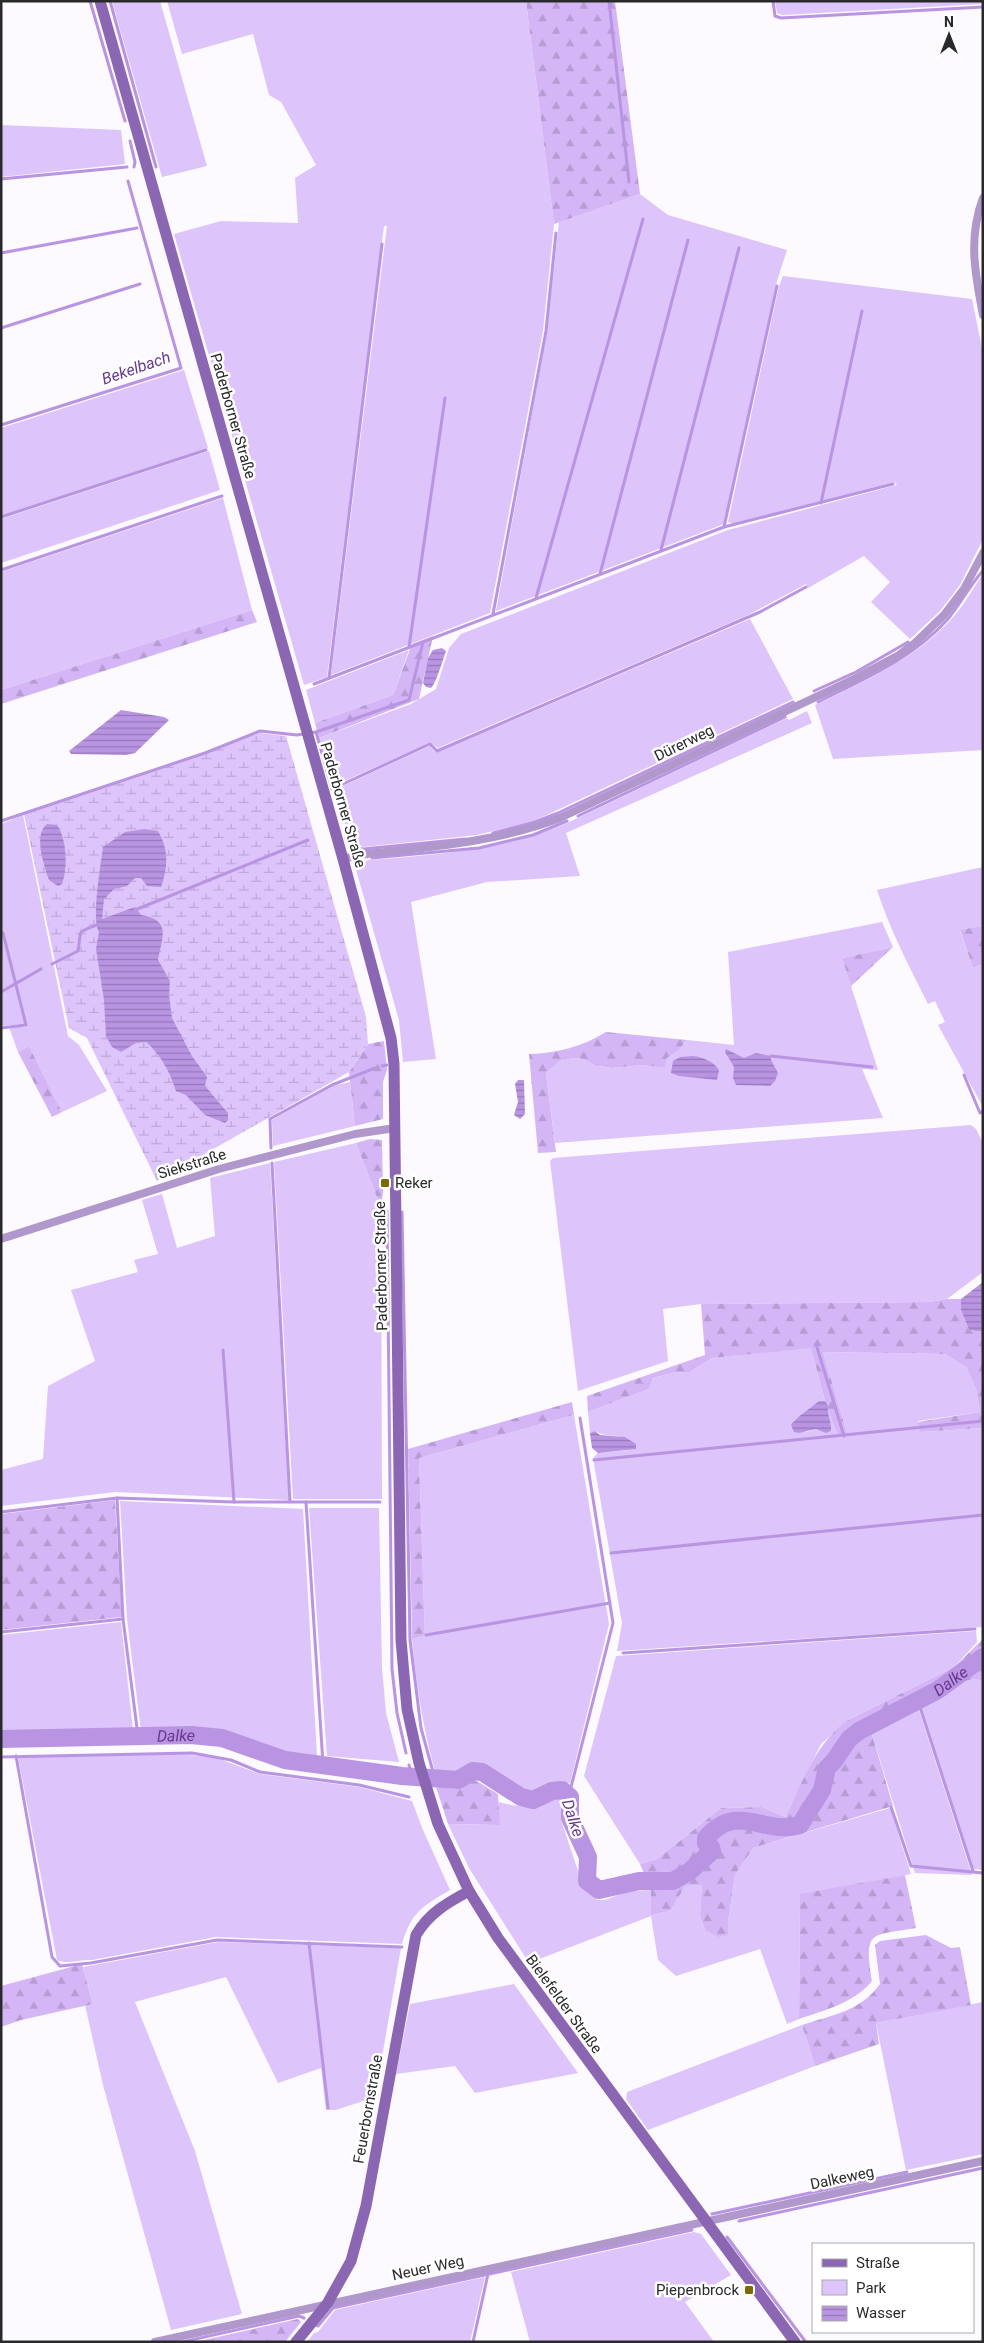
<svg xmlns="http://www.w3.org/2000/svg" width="984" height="2343" font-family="Roboto,sans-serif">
	<defs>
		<pattern id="forest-firs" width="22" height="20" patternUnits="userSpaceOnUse" patternTransform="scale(1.25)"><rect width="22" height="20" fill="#d4b6f6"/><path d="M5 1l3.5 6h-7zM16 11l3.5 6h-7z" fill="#b69cd3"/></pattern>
		<pattern id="wetland-marsh" width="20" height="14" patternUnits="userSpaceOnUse" patternTransform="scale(1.25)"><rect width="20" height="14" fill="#ddc4fb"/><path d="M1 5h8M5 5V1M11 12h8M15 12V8" fill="none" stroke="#bea8d7"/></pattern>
		<pattern id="water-rules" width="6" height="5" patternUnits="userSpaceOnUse" patternTransform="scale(1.25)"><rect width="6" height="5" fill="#b994e2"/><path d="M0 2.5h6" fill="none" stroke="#9679b7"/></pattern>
	</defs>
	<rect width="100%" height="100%" fill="#fcfafe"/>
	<!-- green -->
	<g fill="#ddc4fb">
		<polygon points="112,1 160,1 207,166 162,177"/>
		<polygon points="167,1 526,1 554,224 543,331 490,613 331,675 387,226 384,226 327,677 304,685 174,234 221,221 298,223 295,178 316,165 281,102 269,95 253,34 182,54"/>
		<polygon points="775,1 983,1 983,4 782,15 777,13"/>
		<polygon points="1,125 121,130 125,164 1,177"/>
		<polygon points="640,194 668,215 787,250 777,281 724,524 496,611 547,332 559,222"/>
		<polygon points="783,276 972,299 983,353 983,539 960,585 940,611 910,639 871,602 890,582 864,556 808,588 806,584 748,615 438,748 430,743 333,786 319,738 411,704 436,689 449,648 461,634 728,530 897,485 894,482 733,524 728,522 779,286"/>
		<polygon points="184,370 208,448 1,516 1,428"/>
		<polygon points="209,451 220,490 1,563 1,519"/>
		<polygon points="223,498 252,610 1,690 1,572"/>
		<path d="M982,575l1,175 -150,9 -18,-54c48,-23 96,-44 134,-83 13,-14 23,-31 33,-47z"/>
		<polygon points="750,619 793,699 534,821 477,835 364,847 354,844 350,840 334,790 430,746 434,751 438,752"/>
		<polygon points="409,650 393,695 315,723 306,690"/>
		<path d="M807,711l5,12 -246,110 14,43 -93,6 -76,20 25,157 -33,3 -4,-42 -43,-150 12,-10c68,-5 130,-10 195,-35l224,-107 2,2z"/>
		<polygon points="23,815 68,1036 79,1045 107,1091 62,1112 29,1046 18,1052 9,1027 26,1027 26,1024 1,1026 1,824"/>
		<path d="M983,867v59l-23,5 13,37 10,-4v143l-45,-82 7,-3 -10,-21 -7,3c-19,-38 -38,-74 -51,-114z"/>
		<polygon points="882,922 893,947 842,958 878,1070 862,1069 883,1118 555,1143 546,1073 560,1061 574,1058 583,1059 594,1065 612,1068 643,1065 665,1068 667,1058 678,1051 687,1040 734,1045 728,952"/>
		<polygon points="350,1082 355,1126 273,1146 272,1120 333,1086"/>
		<polygon points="971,1125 976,1129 983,1143 983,1272 947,1299 929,1302 701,1304 663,1309 668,1361 578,1391 550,1161 553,1158"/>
		<polygon points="356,1143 381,1208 382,1499 293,1499 274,1162"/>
		<polygon points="270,1163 289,1500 115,1492 1,1506 1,1470 43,1459 48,1386 95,1361 71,1290 138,1272 134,1260 158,1254 142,1200 162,1194 177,1248 215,1236 210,1178"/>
		<path d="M811,1347l14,54h-6l-13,12 -13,8 13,11 25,-7 -4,-10 1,-9 10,29 9,-2 -24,-81 122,2 21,13 10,22 4,23 -62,9 3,11 62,-4v199l-366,24 5,-28 -29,-165 5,-5 32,-3 1,-9c-11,-8 -25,-3 -36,-10l-5,2 -2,-21 61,-23 4,-11 23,-6h14l22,-14z"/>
		<path d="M574,1415l35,209 -39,159 -19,2 -19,7 -10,-2 -38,-22h-11l-15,5 -23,-2c-12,-43 -19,-88 -23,-132l13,-3 -6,-178z"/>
		<polygon points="120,1501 303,1509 317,1756 289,1754 224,1732 192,1730 141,1731 127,1619"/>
		<polygon points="309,1508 379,1508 382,1668 386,1713 399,1762 327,1756"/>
		<polygon points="121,1622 133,1730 1,1732 1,1635"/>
		<polygon points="976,1631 977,1642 954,1667 850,1719 821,1744 785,1817 762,1807 721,1808 657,1859 640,1864 584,1776 616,1656"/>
		<polygon points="976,1679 983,1681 983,1870 973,1869 921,1706 959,1682"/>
		<polygon points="918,1707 972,1875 915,1873 871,1731"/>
		<path d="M161,1753l53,4 46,17 99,13 53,14 11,29 27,60c-27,16 -39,22 -48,54l-186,-7 -124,23c-11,-1 -25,5 -35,0l-39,-203z"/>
		<path d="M554,1797l9,3 2,5 -4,15 23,69 14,11h7l24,-9 22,-1v25l19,-4 16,-26h16l-2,31 5,14 23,5v-12l7,-48 18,-27 137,-40 21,66 -111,21 -1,124 -12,5 -27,-75 -84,27 -18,-16 -7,-44 -122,47 -60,-95 -21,-44 51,1v-23c24,6 33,7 55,-5z"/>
		<polygon points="218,1942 401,1948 375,2097 336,2110 326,2110 321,2068 278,2083 226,1977 135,2002 195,2151 242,2314 171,2330 103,2085 85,2005 93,2004 83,1967"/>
		<polygon points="514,1984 578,2073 475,2093 455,2066 396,2074 410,2004"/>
		<polygon points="983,2002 983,2154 906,2170 876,2023"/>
		<polygon points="802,2025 815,2066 648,2130 626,2099 627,2092"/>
		<polygon points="694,2232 701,2234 731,2275 685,2302 714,2342 530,2342 511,2272"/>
		<polygon points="485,2277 470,2342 307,2342 314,2333 318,2332 335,2310"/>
	</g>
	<!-- forest -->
	<g fill="url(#forest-firs)">
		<polygon points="526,1 615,1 640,194 554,224"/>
		<polygon points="252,610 257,622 1,704 1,690"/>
		<polygon points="433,636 419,699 319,738 315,723 393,695 412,644"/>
		<polygon points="983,926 983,964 973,968 960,930"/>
		<polygon points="893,947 851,986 842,958"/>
		<path d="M606,1032l81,8 -9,11 -11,7 -2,10 -22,-3 -31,3 -18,-3 -11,-6 -9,-1 -14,3 -14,12 10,79 -18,1 -9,-99c29,-1 52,-7 77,-22z"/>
		<polygon points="384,1041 387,1070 383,1082 383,1119 355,1126 349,1072 368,1044"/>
		<polygon points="29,1046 62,1112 52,1117 18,1052"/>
		<polygon points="370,1139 382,1140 383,1192 381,1208 356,1143"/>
		<polygon points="947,1299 961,1299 961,1310 969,1330 983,1332 983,1428 920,1432 918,1422 980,1412 976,1389 966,1367 945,1354 823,1352 847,1433 838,1435 825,1401 811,1348 712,1358 690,1372 676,1372 653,1378 649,1389 588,1412 587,1396 705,1355 701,1304 929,1302"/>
		<polygon points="572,1402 574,1415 419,1458 425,1636 412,1639 408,1449"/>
		<polygon points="115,1500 122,1617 1,1630 1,1514"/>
		<path d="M983,1639v42l-7,-2 -17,3 -38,24 -50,25 22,75 -140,42 -18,27 -7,48v12l-9,2 -14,-7 -5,-14 2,-31h-16l-16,26 -19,4v-25l-11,-26 17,-5 64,-51 41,-1 23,10c18,-35 31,-76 65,-98l104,-52z"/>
		<polygon points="475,1780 498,1794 500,1825 448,1824 436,1787 455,1789"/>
		<path d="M905,1875l11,53c-47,8 -52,2 -44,53 -18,22 -47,29 -73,38l1,-125z"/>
		<path d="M926,1935l25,13 9,-1 11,58 -95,18 3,21 -64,22 -13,-41c30,-10 59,-14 78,-41l-5,-39 5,-4z"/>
		<polygon points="82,1964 93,2004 21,2020 1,2027 1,1986"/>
		<polygon points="298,2319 301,2322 285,2342 195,2342"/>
	</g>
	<!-- wetland -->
	<polygon fill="url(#wetland-marsh)" points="260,733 286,736 366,1017 368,1044 349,1072 157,1181 87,1038 69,1028 24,814"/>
	<!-- water -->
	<g fill="url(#water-rules)">
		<path d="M442,648l4,3c-3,8 -10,33 -15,37l-5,-1 -3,-4 5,-25 5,-8z"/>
		<polygon points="121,710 164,717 169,720 135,753 126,755 71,754 69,751"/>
		<path d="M47,824l10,1c10,14 11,43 5,59l-4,2 -9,-6c-5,-15 -16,-45 -2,-56z"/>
		<path d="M144,829l14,2c11,19 10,36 3,56l-14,-1 -6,-8h-6l-8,8 -13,3 -10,10 -2,20 33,-12 6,8c31,5 21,22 17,45l12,21 -1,14 3,23 20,38 15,21 -2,9 23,27v7l-3,3 -20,-8 -19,-20 -10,-4c-6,-19 -15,-36 -30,-49l-10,1 -15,9 -9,-5 -6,-11 -2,-36 -8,-51 3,-17c-8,-11 2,-69 4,-85l22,-15z"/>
		<polygon points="726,1049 744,1058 756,1053 771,1056 771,1060 778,1073 775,1081 770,1086 736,1085 733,1078 734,1067 725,1052"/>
		<path d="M693,1056c10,1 21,6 26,14l-2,10 -38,-4 -8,-3 2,-12 7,-4z"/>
		<polygon points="518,1080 524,1080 525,1114 520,1119 514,1115 518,1102 515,1084"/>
		<polygon points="983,1282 983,1332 969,1330 961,1310 961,1299"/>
		<path d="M819,1401h6l3,5c-1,10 4,16 3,25l-5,2 -10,-4 -17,4 -5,-1 -3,-7c2,-5 21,-18 28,-24z"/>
		<polygon points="595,1431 600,1435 625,1437 636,1444 636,1449 598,1453 592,1448 590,1433"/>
	</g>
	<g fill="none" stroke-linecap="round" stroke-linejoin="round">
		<!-- stream -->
		<g stroke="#b994e2" stroke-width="3">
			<polyline points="90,1 125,121"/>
			<polyline points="110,1 156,167"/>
			<polyline points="609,1 629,182"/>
			<polyline points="773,1 775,16 781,18 983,7"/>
			<polyline points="130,141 135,162 134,167"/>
			<polyline points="1,179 127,167"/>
			<polyline points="1,253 137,228"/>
			<polyline points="1,328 140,284"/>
			<polyline points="1,425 181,368 128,181"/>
			<polyline points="821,503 862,311"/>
			<polyline points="1,517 206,450"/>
			<polyline points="724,527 777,286"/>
			<polyline points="661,550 739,248"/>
			<polyline points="1,570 222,496"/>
			<polyline points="600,574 688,240"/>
			<polyline points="536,598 643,219"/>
			<polyline points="493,614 546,331 556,233"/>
			<polyline points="409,647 445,398"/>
			<polyline points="329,678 382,244"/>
			<polyline points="314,684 423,642"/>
			<polyline points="814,691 856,672 908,642"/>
			<path d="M818,702c46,-23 94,-43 129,-82 9,-10 30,-45 36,-49"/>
			<polyline points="316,732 332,789 430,744 437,751 760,612 806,587"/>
			<polyline points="578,816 785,717"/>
			<polyline points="1,821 205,753 260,731 297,735 316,732 409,700 423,642 724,527 893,484"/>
			<polyline points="493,833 535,822 558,813 793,702"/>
			<path d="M346,838c3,10 9,10 18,11l101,-10"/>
			<polyline points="372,858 479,848 533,835 567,821"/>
			<polyline points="135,910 308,840"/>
			<path d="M52,964l26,-13c4,-23 -3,-17 21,-27"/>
			<polyline points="1,992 41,969"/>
			<polyline points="1,1028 26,1025 3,933"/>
			<polyline points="771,1056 872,1067"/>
			<polyline points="382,1066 387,1065"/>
			<polyline points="964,1075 980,1113 983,1111"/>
			<polyline points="271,1148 270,1119 332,1085 375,1068"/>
			<polyline points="272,1163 290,1502"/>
			<polyline points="387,1211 392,1669 397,1713 406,1753"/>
			<polyline points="402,1212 410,1640 421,1728 435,1779"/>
			<polyline points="816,1344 844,1436"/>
			<polyline points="223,1350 234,1502"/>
			<polyline points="594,1460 983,1421"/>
			<polyline points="117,1498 123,1619 138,1736"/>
			<polyline points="306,1502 323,1764"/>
			<polyline points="1,1512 117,1498 234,1502 380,1502"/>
			<polyline points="611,1553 983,1515"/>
			<polyline points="1,1632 123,1619"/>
			<polyline points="426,1635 610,1603"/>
			<polyline points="623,1653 975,1629"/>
			<polyline points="918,1701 973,1871"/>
			<polyline points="16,1756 52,1957 60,1966 91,1963 217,1940 402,1947"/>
			<polyline points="1,1757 192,1753 231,1760 260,1772 359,1785 409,1797"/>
			<polyline points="409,1765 412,1777"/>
			<polyline points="567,1792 571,1787 613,1623 580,1418"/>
			<polyline points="891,1807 911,1866 983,1873"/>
			<polyline points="309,1943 328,2108"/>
			<polyline points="712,2214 907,2172"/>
			<polyline points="739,2221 983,2168"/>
			<polyline points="727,2237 805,2341"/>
			<polyline points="316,2325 318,2326 333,2308 692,2230"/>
			<polyline points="182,2342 299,2316 304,2318"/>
			<polyline points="473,2342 488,2274"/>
		</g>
		<!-- river -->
		<path stroke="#b994e2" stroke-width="18" id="s1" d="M1,1739l190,-4 31,3 63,22 117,16 56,4 15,-9 9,1 39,25 12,3 19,-9 10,-1 8,7v21l18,39 -1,24 12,9 40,-9h34l17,-10 22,-20 -1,-4 -5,-4v-5c32,-37 57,-2 94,-13l22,-35 5,-22 7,-7 15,-22 10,-8 79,-41 45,-33"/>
		<!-- street -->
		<g stroke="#b097cc" stroke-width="8">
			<path d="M983,198c-15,40 -8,76 0,117"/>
			<path d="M343,859l16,-4c70,-8 135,-12 201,-37l296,-140 43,-23 16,-12 29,-28 20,-26 19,-36"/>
			<polyline points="1,1239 219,1169 355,1134 395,1128"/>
			<polyline points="155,2342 983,2161"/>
		</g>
		<!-- secondary -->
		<g stroke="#8b66b2" stroke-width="11">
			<polyline points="100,1 343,859 391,1038 394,1064 401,1640 407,1709 419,1763 438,1824 469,1891 498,1938 795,2342"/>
			<path d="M296,2342l31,-38 24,-43 15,-55 50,-271c13,-22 31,-32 53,-44"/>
		</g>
	</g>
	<!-- markers -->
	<g fill="#7d6900" stroke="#fff" stroke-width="2">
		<rect x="380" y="1178" width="10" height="10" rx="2.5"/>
		<rect x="744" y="2285" width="10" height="10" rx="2.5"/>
	</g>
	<g text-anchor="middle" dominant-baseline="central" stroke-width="5" stroke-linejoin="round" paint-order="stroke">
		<!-- street labels -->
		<g font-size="15" fill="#29282a" stroke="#fff">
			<text transform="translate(233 416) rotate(74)">Paderborner Straße</text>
			<text transform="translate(684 743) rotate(-26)">Dürerweg</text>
			<text transform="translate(343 805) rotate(74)">Paderborner Straße</text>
			<text transform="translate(192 1164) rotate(-17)">Siekstraße</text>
			<text transform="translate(381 1266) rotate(-91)">Paderborner Straße</text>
			<text transform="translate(564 2004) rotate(54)">Bielefelder Straße</text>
			<text transform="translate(368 2109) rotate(-80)">Feuerbornstraße</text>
			<text transform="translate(842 2178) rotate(-12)">Dalkeweg</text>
			<text transform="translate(428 2268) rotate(-12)">Neuer Weg</text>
		</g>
		<!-- poi labels -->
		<g font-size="15" fill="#29282a" stroke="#fff" text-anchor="start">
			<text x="395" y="1183">Reker</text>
			<text x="739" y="2290" text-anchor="end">Piepenbrock</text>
		</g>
		<!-- water labels -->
		<g font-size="16" font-style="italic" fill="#673792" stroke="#fff">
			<text transform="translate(136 368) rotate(-19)">Bekelbach</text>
			<text stroke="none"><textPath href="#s1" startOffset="1150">Dalke</textPath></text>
			<text stroke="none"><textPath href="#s1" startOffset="175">Dalke</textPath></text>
			<text transform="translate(573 1818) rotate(72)">Dalke</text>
		</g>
	</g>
	<!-- border -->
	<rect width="984" height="2343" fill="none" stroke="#29282a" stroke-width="5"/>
	<!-- legend -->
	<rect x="812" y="2243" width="162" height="90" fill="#ffffff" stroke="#a9a9aa"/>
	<rect x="822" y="2259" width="25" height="8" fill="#8b66b2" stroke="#a9a9aa"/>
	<text x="856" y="2268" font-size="15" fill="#29282a">Straße</text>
	<rect x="822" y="2280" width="25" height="15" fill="#ddc4fb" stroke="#a9a9aa"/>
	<text x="856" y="2293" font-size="15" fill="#29282a">Park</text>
	<rect x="822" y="2306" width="25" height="15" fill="url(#water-rules)" stroke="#a9a9aa"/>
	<text x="856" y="2318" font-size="15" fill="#29282a">Wasser</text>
	<!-- north arrow -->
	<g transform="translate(949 35)" stroke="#ffffff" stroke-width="4" paint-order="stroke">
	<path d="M0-4L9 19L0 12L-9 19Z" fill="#29282a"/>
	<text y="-8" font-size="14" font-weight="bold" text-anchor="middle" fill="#29282a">N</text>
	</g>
</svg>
